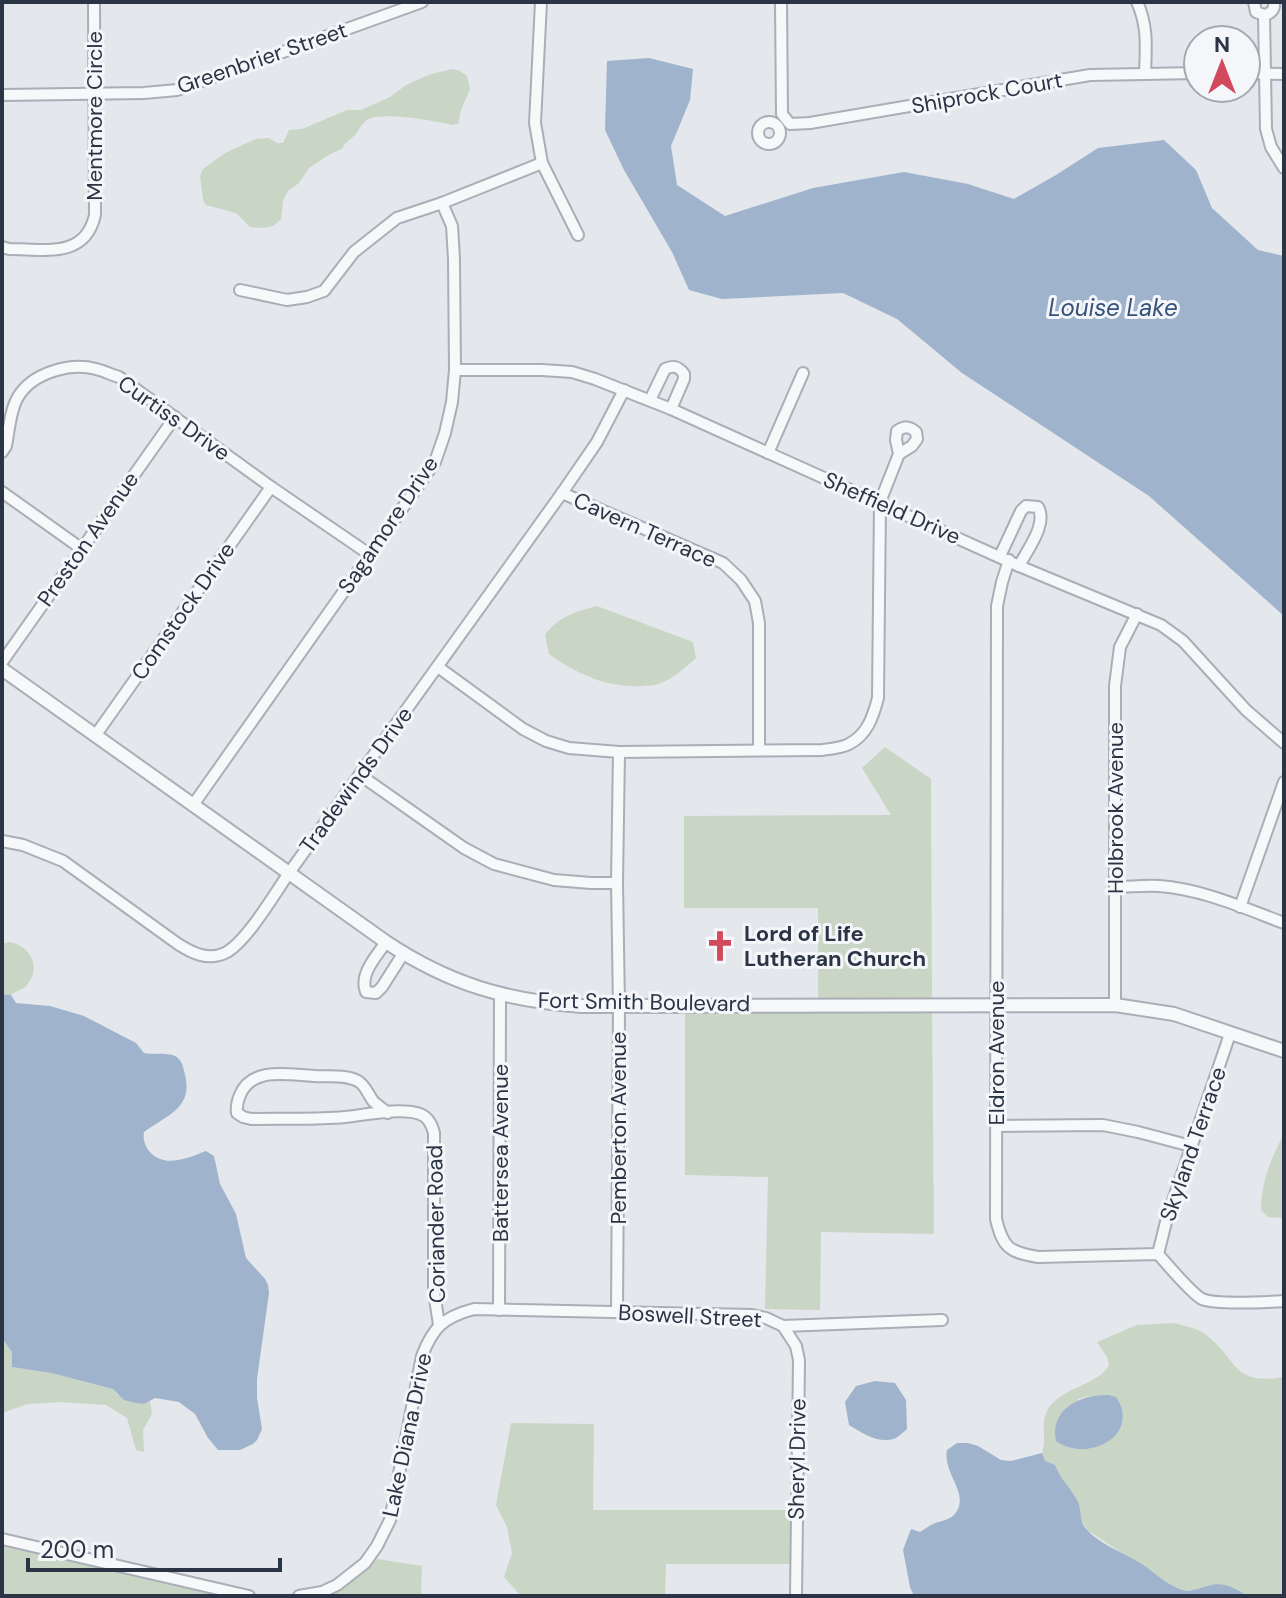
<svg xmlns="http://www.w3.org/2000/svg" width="1286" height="1598" font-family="'DM Sans',sans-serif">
	<rect width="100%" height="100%" fill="#e4e7ec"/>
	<!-- green -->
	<g fill="#c9d6c5" fill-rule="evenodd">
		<path d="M453,69l7,2 7,5 3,13 -9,21 -3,14 -6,1c-17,-4 -70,-14 -85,-5 -5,3 -8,10 -12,15 -6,6 -10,7 -13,14l-12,5 -21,14 -10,15 -11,8 -5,10 -2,18 -8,7 -11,2 -12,-1 -14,-14 -30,-8 -3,-5 -3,-24 3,-7 22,-16 31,-14 13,-1 8,5h6l6,-13 13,-1 45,-19h14l29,-13 16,-12 25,-11z"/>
		<path d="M597,606l96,36 3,16c-10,9 -22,20 -35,25 -6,3 -13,2 -19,3 -35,2 -65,-12 -93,-32l-4,-19c14,-19 30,-23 52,-29z"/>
		<polygon points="885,747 931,779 932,999 818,1000 818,908 684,908 684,816 891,815 862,768"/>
		<path d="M9,942c21,3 33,25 18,43 -4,5 -10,5 -16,10l-9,-1v-50z"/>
		<polygon points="932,1009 934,1234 821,1232 820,1310 765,1309 768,1177 685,1175 685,1011"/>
		<path d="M1284,1134v84l-16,-1 -7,-7c0,-27 10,-52 23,-76z"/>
		<path d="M1174,1323c10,3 23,5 31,11 34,25 25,52 79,43v219h-37l-10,-7 -28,-4 -15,5h-10l-11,-4 -86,-56 -6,-11 -2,-14 -24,-37 -10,-7 -3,-8c5,-14 -2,-30 6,-44 12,-21 51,-24 61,-44l-2,-8 -10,-15 40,-17zM1107,1395c12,8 16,12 16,26 -22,23 -21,31 -55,27l10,-49 10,-3z"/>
		<polygon points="2,1338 12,1352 12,1367 51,1373 113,1389 118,1395 144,1404 150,1401 152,1414 143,1430 144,1452 136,1450 127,1418 106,1405 61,1402 28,1404 2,1413"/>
		<polygon points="511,1423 594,1424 593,1510 792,1510 792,1564 666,1564 665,1596 521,1596 504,1577 512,1553 507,1527 496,1505"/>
		<polygon points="2,1544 229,1596 2,1596"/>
		<polygon points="377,1559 422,1566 421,1596 325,1596 340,1589"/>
	</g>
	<!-- water -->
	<g fill="#9fb4cc">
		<polygon points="649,58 693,69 690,100 671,146 677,185 725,216 813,188 904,172 968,184 1014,199 1056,175 1098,148 1164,140 1196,170 1212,208 1258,250 1284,256 1284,616 1149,496 962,373 897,319 843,293 722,299 689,290 672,252 624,170 605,130 607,61"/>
		<path d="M2,994l9,1 5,8 34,3 34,10 52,27 8,10c9,2 22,-1 31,3 6,3 8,9 9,15 11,37 -16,43 -40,61 -1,7 0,12 5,19 15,18 39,7 57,0l8,5 6,28 16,30 10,44 19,21 3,6 1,8 -12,86v19l5,31 -5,11 -4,4 -13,6h-22l-10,-12 -13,-24 -16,-12 -24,-4 -11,6 -8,-1 -12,-3 -11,-11 -62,-16 -39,-6v-15l-10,-14z"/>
		<path d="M875,1381l20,2 11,17 1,29c-1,1 -9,8 -11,9 -16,7 -34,-5 -47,-13l-4,-23 11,-16z"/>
		<path d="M1108,1395l8,2c26,38 -29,67 -60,44 -7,-32 25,-47 52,-46z"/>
		<path d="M957,1443h11l10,3 23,14 10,1 31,-8 3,8 10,4c5,14 16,23 23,37 4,9 1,20 9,28 13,14 33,21 48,30 16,8 30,25 48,30 9,2 15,-2 24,-4 16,-5 27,1 40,10h-333l-4,-9 -7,-37 8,-21 9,3c4,-2 7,-5 11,-7 7,-4 17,-4 23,-10 18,-20 -12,-41 -7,-65z"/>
	</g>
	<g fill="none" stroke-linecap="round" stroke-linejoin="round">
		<defs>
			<g id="minor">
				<polyline points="541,2 535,123 542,163 578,235"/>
				<polyline points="781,2 782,114 790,124 810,123 1090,75 1198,73"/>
				<path d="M1137,2c11,24 9,45 8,71"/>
				<polyline points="1254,2 1256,12 1264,15"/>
				<polyline points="1264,15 1266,129 1271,147 1284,168"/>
				<path d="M1264,15c7,-1 11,-6 10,-13"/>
				<polyline points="1246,73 1284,74"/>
				<polyline points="2,95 144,93 177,90 422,2"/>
				<circle cx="769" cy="133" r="11"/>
				<path d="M2,247l7,2c36,0 76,10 86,-34l-1,-213"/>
				<polyline points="240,290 287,300 307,297 324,291 354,252 397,218 442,203 542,163"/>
				<polyline points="455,370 542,370 572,372 595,379 671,409 1019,566 1161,625 1183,641 1246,710 1284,743"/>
				<path d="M650,400l15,-31c8,-4 13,-3 19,5v5l-13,30"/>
				<path d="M2,452l4,-6c3,-15 4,-36 12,-49 14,-24 52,-35 78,-28 8,2 16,6 23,8l152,110 98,67"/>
				<polyline points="768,453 803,373"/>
				<polyline points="2,492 82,549"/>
				<polyline points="562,493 723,563 741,580 755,601 759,623 759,750"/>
				<path d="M1000,556l21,-45 5,-5 12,1c10,17 -11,43 -19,59"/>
				<path d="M1009,560l-7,22 -5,24 -1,613c7,29 13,33 42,38l120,-3c8,9 34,40 44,45 14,6 65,3 82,2"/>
				<polyline points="2,662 175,417"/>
				<path d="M438,667l85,62 23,12 23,7 50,4 203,-2c8,-1 20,-2 27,-6 18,-9 24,-27 29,-46l2,-196 19,-48 13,-8 5,-7 -1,-7c-7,-6 -11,-6 -19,-1l-1,9 3,14"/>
				<polyline points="95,736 271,487"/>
				<polyline points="360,775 464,848 494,864 554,880 591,883 617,883"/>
				<polyline points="193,805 435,462 445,433 452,402 455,370 454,259 452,226 442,203"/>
				<path d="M2,841l21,4 40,16 115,83c14,9 30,17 47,9 21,-10 50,-60 64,-80l273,-380 35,-51 27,-52"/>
				<path d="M1115,887c14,0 30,-2 44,-1 43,3 85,22 125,37"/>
				<polyline points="1240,907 1284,782"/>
				<path d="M386,942c-10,15 -27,32 -20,50l10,1 6,-6 21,-33"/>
				<polyline points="1115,1005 1115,686 1120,647 1137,614"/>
				<path d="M388,1113c-5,-4 -11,-8 -15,-12 -5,-7 -8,-16 -15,-20 -13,-7 -31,-4 -44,-5 -25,-1 -62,-10 -74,19 -3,7 -4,11 -3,18l6,4 8,2c31,-1 63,1 94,-2 19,-2 56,-10 75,-3 8,3 12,11 14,19v159l5,33"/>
				<polyline points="997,1126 1103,1125 1138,1132 1191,1146"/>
				<polyline points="1158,1254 1167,1218 1230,1034"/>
				<polyline points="499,1310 500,995"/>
				<polyline points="617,1312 619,1006 617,883 619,752"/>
				<polyline points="783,1326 796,1346 799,1360 796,1596"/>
				<polyline points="2,1539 249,1596"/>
				<path d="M299,1596l23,-4 15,-7 28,-22 12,-17 13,-26 32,-164c11,-29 22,-39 52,-47l278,6 14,3 17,8 159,-6"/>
			</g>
			<path id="tertiary" d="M2,669l384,273c63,42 121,59 196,64l533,-1 59,9 110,37"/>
		</defs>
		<!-- minor casing -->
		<use href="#minor" stroke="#a9aeb7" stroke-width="14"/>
		<!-- tertiary casing -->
		<use href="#tertiary" stroke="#a9aeb7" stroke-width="16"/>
		<!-- minor -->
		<use href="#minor" stroke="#f7f8fa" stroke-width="10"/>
		<!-- tertiary -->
		<use href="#tertiary" stroke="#f7f8fa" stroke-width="12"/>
	</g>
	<!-- icons -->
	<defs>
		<symbol id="church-bare" viewBox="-9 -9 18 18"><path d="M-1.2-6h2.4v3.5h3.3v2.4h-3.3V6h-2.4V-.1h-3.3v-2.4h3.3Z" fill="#d1495b" stroke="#f4f6f9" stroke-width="2.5" paint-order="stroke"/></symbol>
	</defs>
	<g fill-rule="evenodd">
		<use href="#church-bare" x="698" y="924" width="44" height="44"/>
	</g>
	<g text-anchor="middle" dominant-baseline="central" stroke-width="6" stroke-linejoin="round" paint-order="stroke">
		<!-- street labels -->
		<g font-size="22" fill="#2b3445" stroke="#f4f6f9">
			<text transform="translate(262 58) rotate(-19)">Greenbrier Street</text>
			<text transform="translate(987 93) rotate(-10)">Shiprock Court</text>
			<text transform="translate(94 116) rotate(-90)">Mentmore Circle</text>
			<text transform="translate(174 418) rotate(35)">Curtiss Drive</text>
			<text transform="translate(892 508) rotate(24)">Sheffield Drive</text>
			<text transform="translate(388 525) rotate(-56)">Sagamore Drive</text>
			<text transform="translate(645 530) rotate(24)">Cavern Terrace</text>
			<text transform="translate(88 539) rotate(-55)">Preston Avenue</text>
			<text transform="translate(183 611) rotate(-55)">Comstock Drive</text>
			<text transform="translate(356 780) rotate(-54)">Tradewinds Drive</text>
			<text transform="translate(1115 808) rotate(-90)">Holbrook Avenue</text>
			<text transform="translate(644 1002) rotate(1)">Fort Smith Boulevard</text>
			<text transform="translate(996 1053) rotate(-90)">Eldron Avenue</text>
			<text transform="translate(618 1128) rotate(-90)">Pemberton Avenue</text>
			<text transform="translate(1193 1144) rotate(-71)">Skyland Terrace</text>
			<text transform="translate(500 1153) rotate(-90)">Battersea Avenue</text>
			<text transform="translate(436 1224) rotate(-91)">Coriander Road</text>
			<text transform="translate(690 1316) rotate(3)">Boswell Street</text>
			<text transform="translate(407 1435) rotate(-78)">Lake Diana Drive</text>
			<text transform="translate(797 1459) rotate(-89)">Sheryl Drive</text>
		</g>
		<!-- poi labels -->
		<g font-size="22" font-weight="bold" fill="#2b3445" stroke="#f4f6f9" text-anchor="start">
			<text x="744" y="933">Lord of Life<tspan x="744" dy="25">Lutheran Church</tspan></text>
		</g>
		<!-- water labels -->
		<g font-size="24" font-style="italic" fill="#34527a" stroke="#f4f6f9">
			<text x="1113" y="307">Louise Lake</text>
		</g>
	</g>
	<!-- border -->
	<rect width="1286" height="1598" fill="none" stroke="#2b3445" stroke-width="8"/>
	<!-- north arrow -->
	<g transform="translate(1222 64)"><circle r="38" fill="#f4f6f9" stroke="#a4a8b1" stroke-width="2"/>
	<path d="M0-6L14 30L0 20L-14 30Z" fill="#d1495b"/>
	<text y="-12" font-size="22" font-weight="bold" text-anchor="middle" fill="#2b3445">N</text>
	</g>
	<!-- scale -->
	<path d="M28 1558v12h252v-12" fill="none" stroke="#2b3445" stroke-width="4"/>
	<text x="40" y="1558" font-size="24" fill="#2b3445" stroke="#f4f6f9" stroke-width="6" paint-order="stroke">200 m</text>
</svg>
